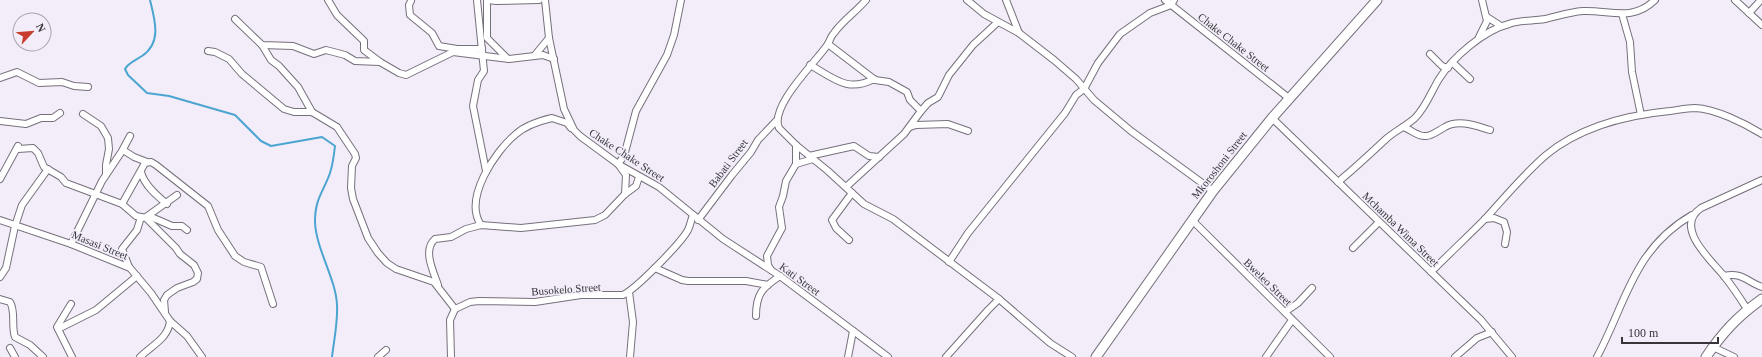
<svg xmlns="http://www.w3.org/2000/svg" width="1762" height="357" font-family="Georgia,serif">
	<rect width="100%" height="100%" fill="#f3edf9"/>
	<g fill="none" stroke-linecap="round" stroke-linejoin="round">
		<!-- stream -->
		<path stroke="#4ba5d0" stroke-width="2" d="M150,0c5,20 12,43 -8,56 -6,4 -14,7 -17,13l3,6 19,18 22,3 66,19 26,26 10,5 51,-9 13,9c-1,9 -2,18 -5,27 -7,20 -15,25 -15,49 1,27 21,57 22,83 1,17 -3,35 -5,52"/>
		<defs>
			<g id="street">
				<polyline points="328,0 337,15 364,41 364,50 380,62"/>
				<polyline points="477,0 484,71 478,80 473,106 486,171"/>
				<polyline points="487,0 487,38 506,57"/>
				<polyline points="488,0 496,1 539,0"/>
				<polyline points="545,0 549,38 564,109 574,130 580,136 618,164 659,187 723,239 780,276 888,357"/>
				<path d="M866,0c-10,12 -23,20 -32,33 -3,3 -4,7 -6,11 -11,17 -59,62 -49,84l17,17 32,26 36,33 29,15 106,80 51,44 22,14"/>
				<polyline points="967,0 984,14 1019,33 1054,60 1076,79 1094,100 1131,131 1213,191"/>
				<polyline points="1006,0 1019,33"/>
				<polyline points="1165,0 1290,99"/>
				<polyline points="1735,0 1762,25"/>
				<polyline points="411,1 409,5 410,15 432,33 439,46 457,49 482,49"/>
				<polyline points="1749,13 1761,0"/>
				<polyline points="1622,14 1630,42 1632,72 1641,115"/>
				<polyline points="1487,17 1501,26"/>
				<polyline points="235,19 262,45 293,46 314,54 326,50 345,55 355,61 380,62 399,73 406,75 453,52 509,59 543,55 554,59"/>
				<polyline points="1479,37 1487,21 1482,0"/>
				<polyline points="828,44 875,80 889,82 907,92 910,100 921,111"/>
				<polyline points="262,45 271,60 279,66 298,87 312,112"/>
				<polyline points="208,51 215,52 229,59 242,74 284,109 294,112 312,112 337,127 355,154 356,158 352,166 351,188 353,199 368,238 378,253 387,263 396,269 434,282 455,309"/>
				<polyline points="1430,54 1442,66 1448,68"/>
				<polyline points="535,55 549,38"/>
				<polyline points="1453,63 1470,79"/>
				<path d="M810,65c24,13 37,28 64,14"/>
				<polyline points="0,78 17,72 39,83 62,82 74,86 88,87"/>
				<polyline points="83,114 101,126 108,138 109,149 106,165 106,174"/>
				<polyline points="1272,118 1481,320 1512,357"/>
				<polyline points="0,121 26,124 41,118 53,118 60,113"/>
				<polyline points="910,127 916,125 948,124 968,131"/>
				<path d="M1403,127c8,2 14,10 23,9 6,0 13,-6 19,-9 14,-8 31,-1 45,3"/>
				<polyline points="796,145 796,164"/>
				<polyline points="18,149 33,148 38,153 44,167 61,177 66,183 122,204 136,216 146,218 176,248 180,254 194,265 198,273 197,279 193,282 177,288 167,295 164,300 165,312"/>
				<polyline points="123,150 134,157 147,162"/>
				<polyline points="809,156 854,146 869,156 879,157"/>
				<path d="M141,172c3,13 16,24 26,32"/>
				<polyline points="0,179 18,146"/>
				<path d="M1338,182c17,-14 32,-28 48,-43 9,-8 20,-13 29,-21 11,-11 16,-26 24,-39 13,-21 45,-49 70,-55 11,-4 24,-3 36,-5 13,-3 25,-7 38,-8 28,-1 49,11 72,-11"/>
				<polyline points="846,187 904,134 921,111 928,103 938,97 949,75 973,45 998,22"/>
				<polyline points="625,194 626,175 618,164 624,156 636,111 667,55 674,35 681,0"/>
				<polyline points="122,204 145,163 151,162 156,165 208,206 218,230 235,256 244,262 261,267 273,304"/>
				<polyline points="149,216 172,226 182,226 187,230"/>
				<polyline points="146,217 177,195"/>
				<polyline points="1485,219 1494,218 1504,222 1507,232 1505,244"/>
				<polyline points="0,220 71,244 130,268 151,293 170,321 187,336 202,357"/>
				<polyline points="698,220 732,175 751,152 758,140 777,120"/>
				<polyline points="1193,221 1330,357"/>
				<path d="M481,225c-18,-26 14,-74 35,-91 10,-9 23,-13 36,-16l15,5 4,5"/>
				<polyline points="849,240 836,228 832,220 852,193"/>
				<polyline points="71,244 102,181 122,151 130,136"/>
				<polyline points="1353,248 1379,222"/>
				<polyline points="949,262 968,233 1065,113 1076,95 1084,89 1098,63 1120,34 1150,13 1171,5 1174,0"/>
				<polyline points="129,267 122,249 137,230 141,217"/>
				<polyline points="655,268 682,280 688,281 746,281 768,285"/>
				<polyline points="771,270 768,265 767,256 782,228 779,207 783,196 786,181 796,164 813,159"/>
				<path d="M1431,272c18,-18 36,-35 54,-53 20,-22 39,-45 61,-64 34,-28 81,-40 124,-44 8,-1 17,-3 25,-3 21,1 49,15 67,26"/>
				<path d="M1724,276c19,-4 23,6 38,11"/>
				<polyline points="0,277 6,268 15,226 22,205 48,169"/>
				<path d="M438,285c-4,-12 -16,-35 -3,-46l16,-2 15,-8 15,-4 40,3 74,-8 10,-5 20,-21 11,-8 3,-9"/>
				<polyline points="629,292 633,322 630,357"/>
				<path d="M0,299l10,3c6,10 1,24 5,35l15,8 13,12"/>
				<polyline points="71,304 57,327 72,357"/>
				<path d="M1747,309c-7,-11 -14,-22 -23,-33 -13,-16 -51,-49 -23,-68l61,-28"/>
				<polyline points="1285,312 1298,303 1312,288"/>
				<path d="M756,316c0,-22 6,-28 24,-40"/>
				<polyline points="58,329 96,310 137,276"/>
				<polyline points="1713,347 1734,357"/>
				<polyline points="10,348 15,357"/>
				<path d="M140,357c12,-12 28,-18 30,-36"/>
				<polyline points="378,357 386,350"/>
				<path d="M451,357l-1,-37 5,-11 15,-7 9,-1 56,1 46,-7h42c13,-6 58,-52 65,-65 2,-4 3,-10 5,-15"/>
				<polyline points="848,357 853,331"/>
				<polyline points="946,357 988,310 999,299"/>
				<polyline points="1266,357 1292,320"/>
				<polyline points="1455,357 1477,338 1492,332"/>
				<path d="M1597,357c29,-54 36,-108 95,-142"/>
			</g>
			<g id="secondary">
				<polyline points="1096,357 1213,191 1272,118 1377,0"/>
				<path d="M1706,357c17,-25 31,-40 56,-58"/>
			</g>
		</defs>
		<!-- street casing -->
		<use href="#street" stroke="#76707b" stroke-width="8"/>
		<!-- secondary casing -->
		<use href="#secondary" stroke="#76707b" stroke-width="11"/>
		<!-- street -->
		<use href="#street" stroke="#fff" stroke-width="6"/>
		<!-- secondary -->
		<use href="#secondary" stroke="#fff" stroke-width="9"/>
	</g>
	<g text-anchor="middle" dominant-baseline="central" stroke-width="3.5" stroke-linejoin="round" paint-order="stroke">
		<!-- street labels -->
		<g font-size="11" fill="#373539" stroke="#f3edf9">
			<text transform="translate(1234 42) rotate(38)">Chake Chake Street</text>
			<text transform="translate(627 155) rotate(33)">Chake Chake Street</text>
			<text transform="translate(728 163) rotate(-53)">Babati Street</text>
			<text transform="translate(1219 165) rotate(-52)">Mkoroshoni Street</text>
			<text transform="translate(1401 229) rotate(44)">Mchamba Wima Street</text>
			<text transform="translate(100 245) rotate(22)">Masasi Street</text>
			<text transform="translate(800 279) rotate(36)">Kati Street</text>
			<text transform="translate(1268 282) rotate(44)">Bweleo Street</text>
			<text transform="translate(566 289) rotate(-4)">Busokelo Street</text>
		</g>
	</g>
	<!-- north arrow -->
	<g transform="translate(32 32) rotate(64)"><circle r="19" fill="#f3edf9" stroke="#a8a3ac"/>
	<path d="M0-3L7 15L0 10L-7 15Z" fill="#c83b2d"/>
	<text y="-6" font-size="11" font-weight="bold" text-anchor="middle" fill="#373539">N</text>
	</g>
	<!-- scale -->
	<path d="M1622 337v6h96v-6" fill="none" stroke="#373539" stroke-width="2"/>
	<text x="1628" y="337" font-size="12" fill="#373539" stroke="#f3edf9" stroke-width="3" paint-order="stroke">100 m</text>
</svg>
